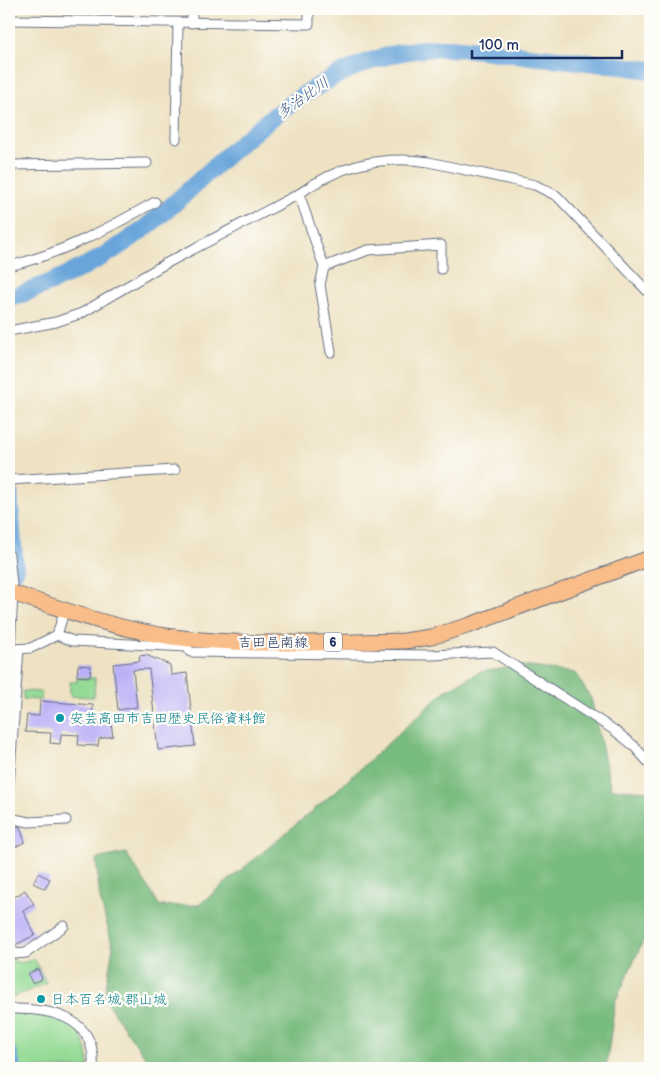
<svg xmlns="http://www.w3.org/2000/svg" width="659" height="1077" font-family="'Balsamiq Sans','Klee One',sans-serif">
	<rect width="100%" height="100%" fill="#fdfcf7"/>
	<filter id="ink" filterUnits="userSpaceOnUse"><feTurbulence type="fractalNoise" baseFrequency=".02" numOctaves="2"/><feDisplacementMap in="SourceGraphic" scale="10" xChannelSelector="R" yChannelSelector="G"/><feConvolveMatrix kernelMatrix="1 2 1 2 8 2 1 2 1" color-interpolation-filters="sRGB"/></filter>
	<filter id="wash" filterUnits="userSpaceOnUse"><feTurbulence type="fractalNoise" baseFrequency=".0096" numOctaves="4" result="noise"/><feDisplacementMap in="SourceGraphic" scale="20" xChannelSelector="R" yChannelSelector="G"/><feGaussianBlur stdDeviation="1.12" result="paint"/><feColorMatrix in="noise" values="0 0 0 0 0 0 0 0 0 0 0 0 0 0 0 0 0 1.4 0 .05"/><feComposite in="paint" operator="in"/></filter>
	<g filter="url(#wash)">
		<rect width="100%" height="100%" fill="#eee2c2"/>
		<!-- green -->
		<g fill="#95db95" stroke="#58857a">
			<polygon points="77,678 95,678 94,697 70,696 70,682 77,682"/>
			<polygon points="23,691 42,692 41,700 23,699"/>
			<path d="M9,958c7,7 18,5 25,0l12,25 -37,16z"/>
			<path d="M9,1012c42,1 78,4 80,56h-80z"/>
		</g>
		<!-- forest -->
		<polygon fill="#78bb7e" stroke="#4a756e" points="523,666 575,673 591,698 611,789 650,791 650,926 615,1002 606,1068 153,1068 104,999 113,947 100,899 96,859 126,853 160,906 199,905 335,792 445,691 479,672"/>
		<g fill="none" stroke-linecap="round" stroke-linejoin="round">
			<!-- river -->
			<g stroke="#69a5da" stroke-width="18">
				<path d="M9,299c42,-16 78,-31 115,-56 29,-19 54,-43 79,-66 59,-54 124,-112 206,-126 40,-7 81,0 121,5 40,4 80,8 120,14"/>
				<polyline points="9,492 15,571"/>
				<polyline points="9,689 11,659"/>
				<polyline points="9,1055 12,1068"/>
			</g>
		</g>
		<g id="blocks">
			<!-- building -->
			<g fill="#baaff7">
				<polygon points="146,655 170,665 171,675 187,673 195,746 158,750 149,669 133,670 137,707 118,710 113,664 140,661 139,656"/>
				<polygon points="78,665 91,666 90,677 77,676"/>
				<polygon points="40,701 93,705 92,726 111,723 113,736 99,739 98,746 78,745 79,735 61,734 60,744 50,743 51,733 25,732 27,715 39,716"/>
				<polygon points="17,826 20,827 25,842 9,850 9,828"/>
				<polygon points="38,873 50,879 45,889 33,883"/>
				<polygon points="25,890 34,904 23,911 35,935 15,945 9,931 9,901"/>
				<polygon points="38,969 42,979 32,983 28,974"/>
			</g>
		</g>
	</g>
	<g filter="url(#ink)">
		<use href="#blocks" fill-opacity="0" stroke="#656e81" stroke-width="1"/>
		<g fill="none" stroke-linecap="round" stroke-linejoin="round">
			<defs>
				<g id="street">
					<polyline points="192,9 192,23"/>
					<polyline points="9,20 309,24 309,9"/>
					<polyline points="176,139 178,23"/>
					<polyline points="9,165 147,163"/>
					<polyline points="299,194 324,267 320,285 331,352"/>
					<path d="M9,266c52,-12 100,-38 146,-64"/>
					<polyline points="324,267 368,250 441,245 441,269"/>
					<path d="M9,331l47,-9 26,-9 81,-48 136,-71c38,-28 83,-39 130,-32l106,23 22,11 93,98"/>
					<polyline points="9,480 175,470"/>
					<polyline points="9,555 13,594 10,649"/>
					<polyline points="57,635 73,641 187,647 190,652 432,655 493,652 614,730 633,745 650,764"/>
					<polyline points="15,649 31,648 57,635 65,609"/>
					<polyline points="9,784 19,649"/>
					<polyline points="9,818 29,822 66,820"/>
					<polyline points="9,947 16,954 26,953 64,926"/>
					<path d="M9,1009c40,-1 88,7 84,59"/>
				</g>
				<path id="primary" d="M9,592c53,17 109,38 164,45 76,10 155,5 231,4l27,-4 39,-12 180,-67"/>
			</defs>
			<!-- street casing -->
			<use href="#street" stroke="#656e81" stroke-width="11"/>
			<!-- primary casing -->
			<use href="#primary" stroke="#656e81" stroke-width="17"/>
			<!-- street -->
			<use href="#street" stroke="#fff" stroke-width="9"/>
			<!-- primary -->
			<use href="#primary" stroke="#f8bd89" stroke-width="15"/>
		</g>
	</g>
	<!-- markers -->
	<g fill="#0f9aa8" stroke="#fdfcf7" stroke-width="2">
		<circle cx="60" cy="718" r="5"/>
		<circle cx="41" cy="999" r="5"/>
	</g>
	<g text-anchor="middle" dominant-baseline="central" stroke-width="4.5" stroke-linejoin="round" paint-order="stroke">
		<!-- shield labels -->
		<rect fill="#fdfcf7" stroke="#5f6c8c" stroke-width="1" x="324" y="632.5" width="18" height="19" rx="4"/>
		<g font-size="12" font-weight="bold" fill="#1b2f5e">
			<text x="333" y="642">6</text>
		</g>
		<!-- street labels -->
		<g font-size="14" fill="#1b2f5e" stroke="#fdfcf7">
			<text x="273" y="642">吉田邑南線</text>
		</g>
		<!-- culture labels -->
		<g font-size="14" fill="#0d838f" stroke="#fdfcf7" text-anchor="start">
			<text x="70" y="718">安芸高田市吉田歴史民俗資料館</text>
			<text x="51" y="999">日本百名城 郡山城</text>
		</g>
		<!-- water labels -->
		<g font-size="15" font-style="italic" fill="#365889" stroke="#fdfcf7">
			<text transform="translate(303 98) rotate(-35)">多治比川</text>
		</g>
	</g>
	<!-- margin -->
	<rect width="659" height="1077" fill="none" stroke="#fdfcf7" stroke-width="30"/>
	<!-- scale -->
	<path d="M472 50v8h150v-8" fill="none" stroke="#1b2f5e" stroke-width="2.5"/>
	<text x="479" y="50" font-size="15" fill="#1b2f5e" stroke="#fdfcf7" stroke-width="4" paint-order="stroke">100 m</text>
</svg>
